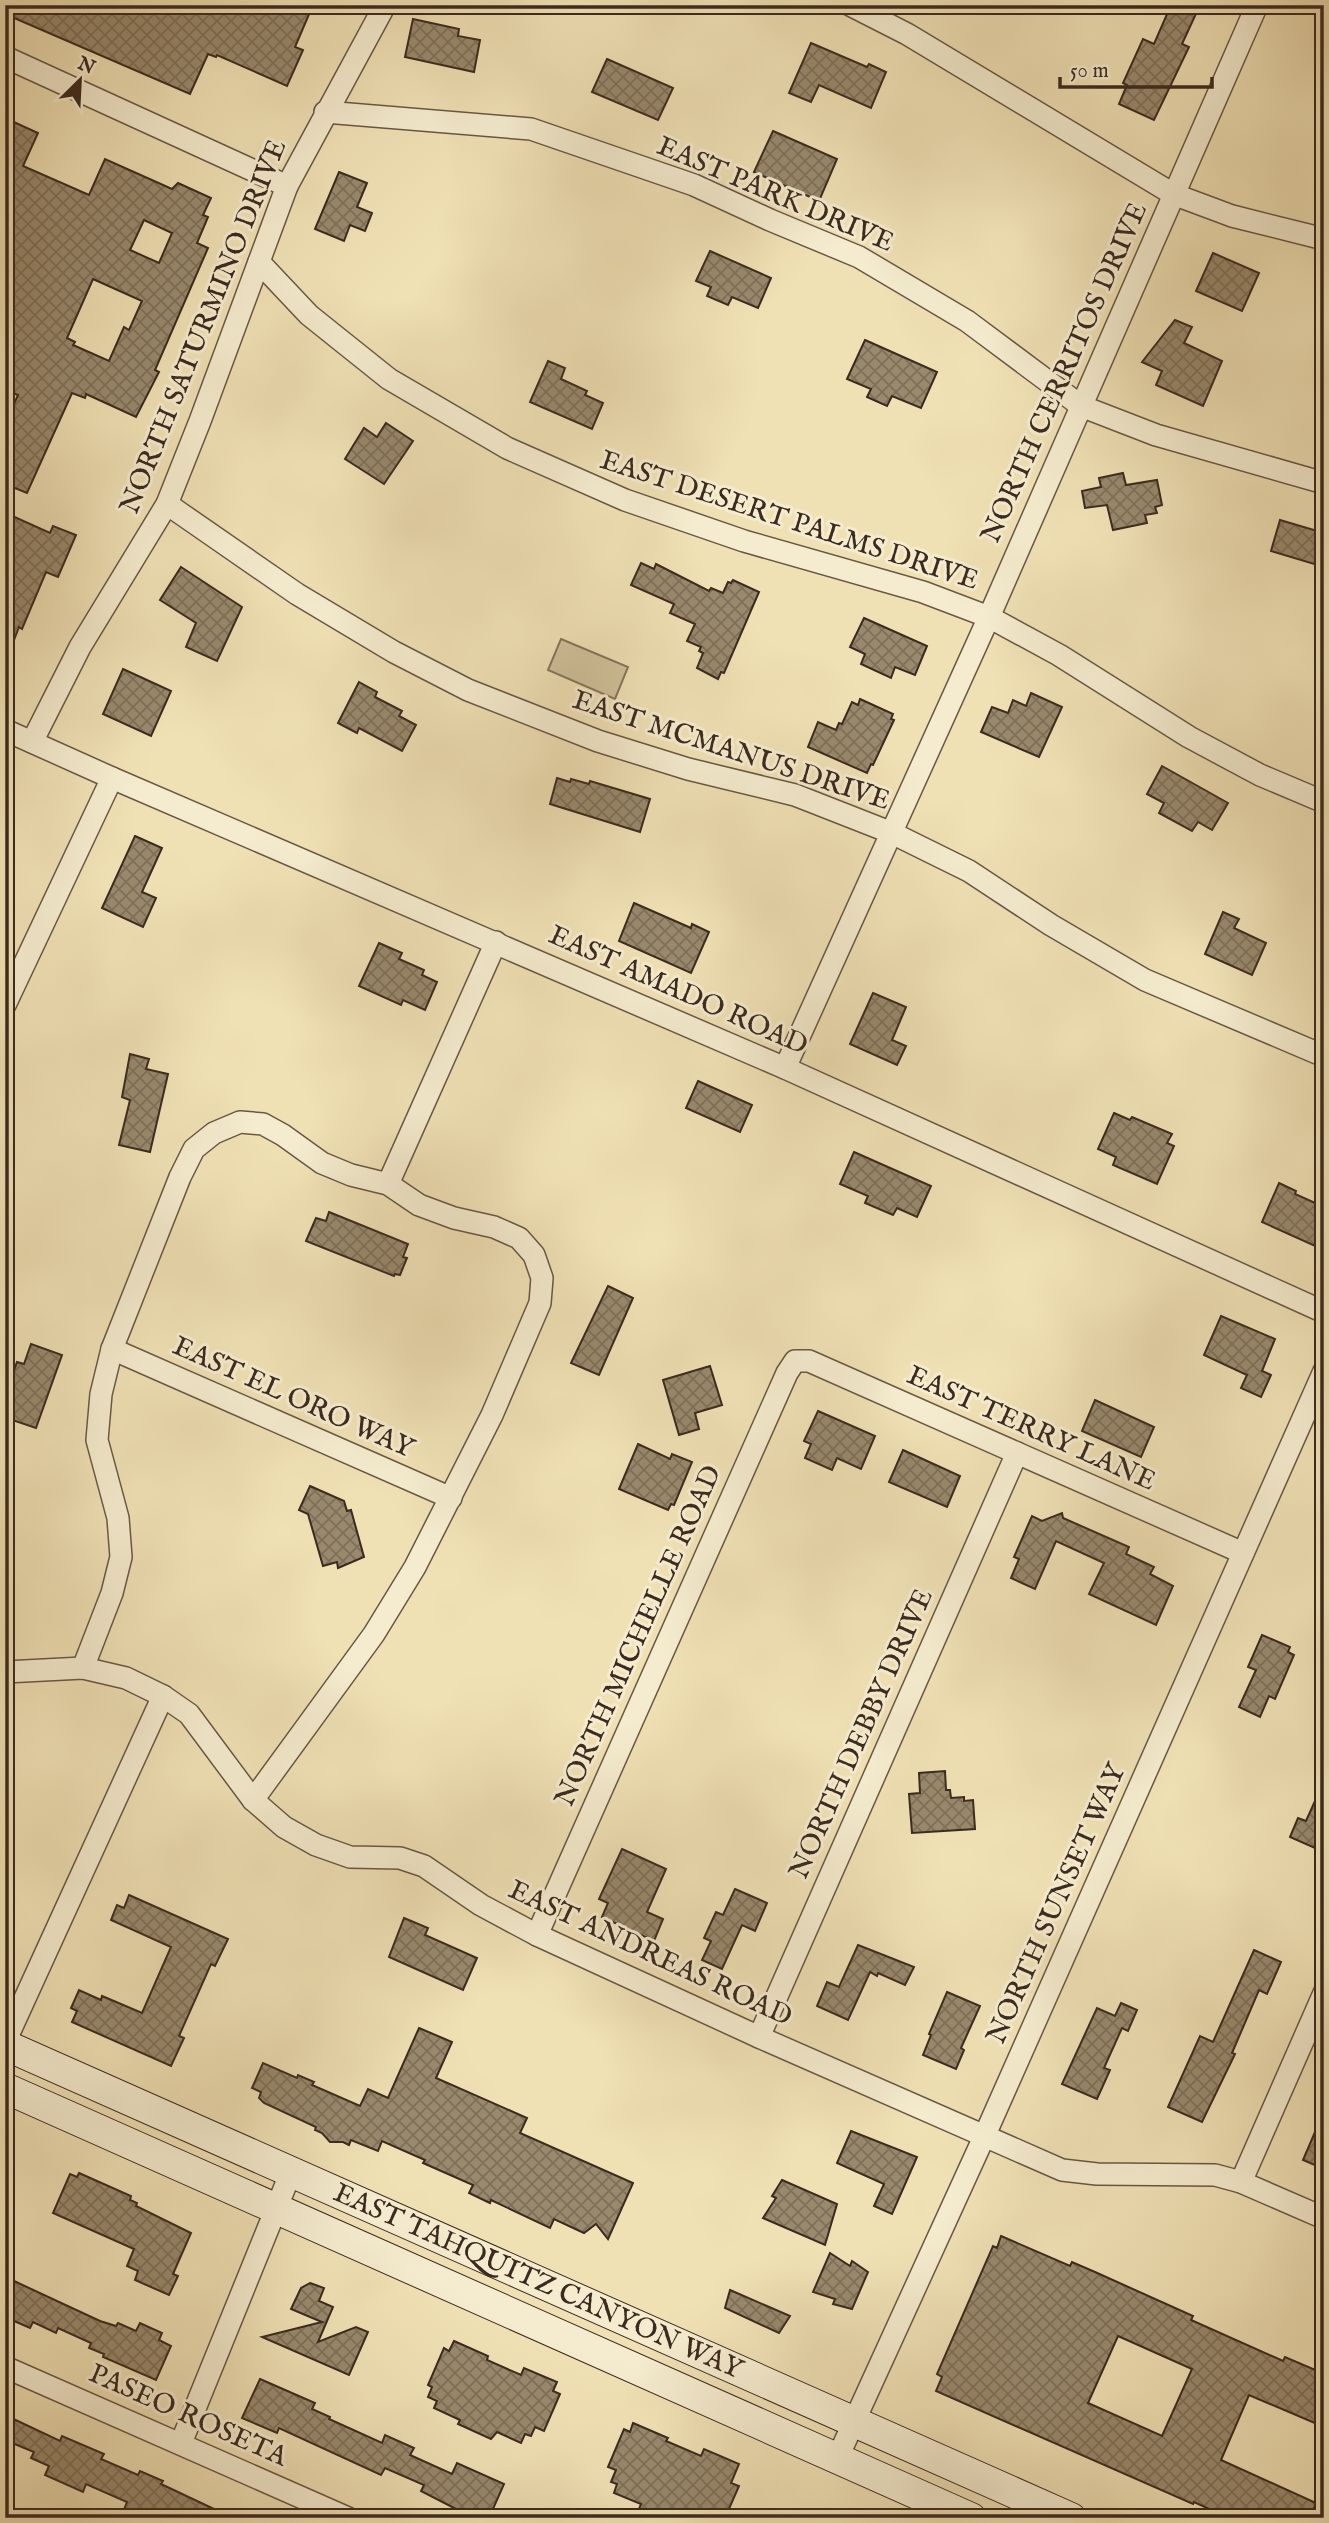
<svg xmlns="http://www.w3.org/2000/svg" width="1329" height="2523" font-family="'IM FELL English',serif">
	<defs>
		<pattern id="building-cross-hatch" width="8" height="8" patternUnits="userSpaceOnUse" patternTransform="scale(1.75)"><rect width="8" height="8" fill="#99896d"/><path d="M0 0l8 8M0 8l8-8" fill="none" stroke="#7e7059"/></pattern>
	</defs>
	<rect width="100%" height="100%" fill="#f0e1b5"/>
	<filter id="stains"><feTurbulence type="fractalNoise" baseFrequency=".00286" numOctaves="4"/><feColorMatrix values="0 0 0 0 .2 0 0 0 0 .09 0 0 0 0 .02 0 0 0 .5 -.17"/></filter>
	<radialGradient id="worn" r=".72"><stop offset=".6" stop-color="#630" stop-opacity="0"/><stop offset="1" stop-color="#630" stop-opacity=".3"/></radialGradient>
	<!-- green -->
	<polygon fill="#d1c29c" stroke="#86765e" stroke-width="2" points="561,639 628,667 615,699 548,670"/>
	<!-- building -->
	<g fill="url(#building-cross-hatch)" stroke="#3b2a1f" stroke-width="2" fill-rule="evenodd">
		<polygon points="5,5 313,5 295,47 303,50 287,86 217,55 216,57 208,54 190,94 5,14"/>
		<polygon points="1171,5 1200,5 1182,44 1189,47 1154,120 1119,104 1127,85 1123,83 1143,39 1154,44"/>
		<polygon points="413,19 459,29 458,36 480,40 474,72 405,57"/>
		<polygon points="811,43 867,67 869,64 886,72 871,108 819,85 811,102 789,93"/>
		<polygon points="607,59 673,88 658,120 592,92"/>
		<path d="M5,118l33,15 -15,33 66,29 16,-36 67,30 6,-6 33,15 -8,17 5,2 -11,26 11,5 -53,122 4,2 -23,45 -50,-23 -1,4 -13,-5 -45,100 -22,-9v-60l13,-29 -13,-5zM144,220l28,13 -13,30 -29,-13zM93,279l49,22 -13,29 -5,-3 -15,34 -36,-16 2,-3 -8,-4z"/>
		<polygon points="773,131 837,159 819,201 754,172"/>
		<polygon points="339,172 367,183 357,207 372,213 365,231 350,225 344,241 315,229"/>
		<polygon points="710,251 771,278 758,308 732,297 728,305 707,296 711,287 696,281"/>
		<polygon points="1213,253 1259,273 1242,311 1196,291"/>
		<polygon points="1175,320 1192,327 1184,343 1222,361 1203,406 1156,385 1162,371 1142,362"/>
		<polygon points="865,340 937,372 921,408 892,396 887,406 867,397 871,389 847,379"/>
		<polygon points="548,361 565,368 561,379 587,391 585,395 603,403 592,429 530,402"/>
		<polygon points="386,423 413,441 384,484 345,459 364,428 377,437"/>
		<polygon points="1123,473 1126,485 1157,480 1162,505 1155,507 1157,513 1145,515 1147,523 1113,530 1107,505 1085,508 1082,491 1101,487 1099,478"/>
		<polygon points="10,515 50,533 53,526 76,535 58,577 46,572 22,629 19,627 6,661 5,578 14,557 5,553 5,525"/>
		<polygon points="1280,520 1324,533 1324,567 1271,551"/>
		<polygon points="641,563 654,569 656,564 709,591 711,588 723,593 728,582 731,583 733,580 759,592 724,673 721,672 718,679 697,668 703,653 699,651 701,647 687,641 695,624 670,613 674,604 631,585"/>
		<polygon points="181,567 242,607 217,661 186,647 196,623 160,600"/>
		<polygon points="864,618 927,646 915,675 895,667 891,678 861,664 865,654 850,647"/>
		<polygon points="123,669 171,691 151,736 103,714"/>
		<polygon points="359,682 377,692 375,697 402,711 399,716 416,725 402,751 359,728 357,733 338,723"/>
		<polygon points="1031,693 1062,707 1039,757 981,732 992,707 1008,713 1013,700 1026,706"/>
		<polygon points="860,699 893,714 891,719 894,720 873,765 871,764 867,773 808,747 818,722 836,730 839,723 842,724 852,702 858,705"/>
		<polygon points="1162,766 1228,803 1212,830 1198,822 1192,831 1159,813 1164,803 1147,794"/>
		<polygon points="557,778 570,782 571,779 589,784 590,781 650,799 640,832 550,804"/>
		<polygon points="135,836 162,848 142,892 156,898 143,927 102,908"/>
		<polygon points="634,903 691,928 692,924 709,932 691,973 619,941"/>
		<polygon points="1223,912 1239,919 1234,928 1266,943 1252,975 1205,954"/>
		<polygon points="379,943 402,953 399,959 424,970 422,975 437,982 425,1010 403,1000 401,1005 359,986"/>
		<polygon points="873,993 906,1007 892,1040 906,1046 897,1065 850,1044"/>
		<polygon points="130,1054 149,1059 146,1069 168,1074 150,1152 119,1145 130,1100 122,1097"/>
		<polygon points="698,1081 752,1105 740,1132 686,1108"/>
		<polygon points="1114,1113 1130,1120 1132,1117 1172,1134 1167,1143 1174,1146 1157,1184 1113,1165 1116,1157 1098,1149"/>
		<polygon points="854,1152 931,1186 917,1217 897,1208 893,1215 865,1203 868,1196 840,1184"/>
		<polygon points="1279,1183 1296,1191 1295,1194 1324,1207 1324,1250 1262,1222"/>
		<polygon points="329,1212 408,1244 403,1257 407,1258 400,1275 395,1274 394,1276 306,1241 316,1218 326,1221"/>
		<polygon points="608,1286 633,1298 599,1375 571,1363"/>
		<polygon points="1221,1316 1275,1339 1262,1371 1271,1375 1261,1397 1241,1388 1247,1375 1204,1355"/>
		<polygon points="31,1344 62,1355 36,1428 9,1419 12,1411 5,1409 5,1396 17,1362 24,1364"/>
		<polygon points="710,1366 722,1405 695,1413 699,1429 679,1435 663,1380"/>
		<polygon points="1095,1400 1154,1427 1141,1457 1082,1431"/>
		<polygon points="818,1411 875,1436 861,1469 837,1458 832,1470 805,1458 811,1444 804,1441"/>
		<polygon points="638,1444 670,1459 672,1454 692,1462 674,1505 671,1504 668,1510 619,1489"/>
		<polygon points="903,1450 960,1476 947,1507 889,1482"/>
		<polygon points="310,1486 344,1501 347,1511 351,1510 364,1557 338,1568 337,1562 323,1566 308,1514 299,1510"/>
		<polygon points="1062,1513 1063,1518 1129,1547 1126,1554 1154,1567 1150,1574 1173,1586 1156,1625 1089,1594 1104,1563 1056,1541 1035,1589 1011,1578 1019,1559 1014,1557 1032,1516 1042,1521"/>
		<polygon points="1262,1635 1290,1647 1288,1652 1294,1655 1275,1699 1269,1696 1260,1717 1239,1707 1256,1670 1248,1667"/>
		<polygon points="945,1771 946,1790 950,1790 951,1798 964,1797 964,1801 973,1800 975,1829 912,1833 909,1794 920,1793 919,1773"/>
		<polygon points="1324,1781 1324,1852 1290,1837 1298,1818 1306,1821"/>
		<polygon points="622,1849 666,1869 647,1912 663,1919 654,1941 602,1917 608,1903 599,1899"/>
		<polygon points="735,1889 767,1903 755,1931 742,1925 722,1969 702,1960 711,1941 704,1938 716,1912 723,1915"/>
		<polygon points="129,1895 228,1939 215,1966 211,1964 179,2036 184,2038 171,2066 72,2022 77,2011 71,2008 79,1990 101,2000 102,1996 142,2013 171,1947 111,1920 117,1905 124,1908"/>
		<polygon points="404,1918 428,1928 425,1935 477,1958 463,1990 389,1957"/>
		<polygon points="858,1945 914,1967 905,1985 878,1973 877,1976 870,1972 848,2020 817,2006 827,1982 839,1987"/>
		<polygon points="1254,1950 1281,1962 1267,1994 1259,1990 1232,2053 1235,2054 1202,2122 1168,2107 1200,2036 1213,2042"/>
		<polygon points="947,1992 980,2006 961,2048 964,2050 956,2069 923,2055 931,2035 929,2034"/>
		<polygon points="1121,2003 1137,2010 1128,2031 1122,2028 1104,2068 1110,2070 1097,2099 1062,2084 1097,2008 1115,2016"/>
		<polygon points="419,2028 452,2042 436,2078 527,2118 520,2133 633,2183 608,2239 596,2224 584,2233 554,2219 550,2228 491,2200 490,2203 469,2193 473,2185 423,2163 425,2160 382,2141 378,2151 351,2140 349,2145 343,2142 330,2142 322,2133 315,2130 316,2127 264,2103 259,2098 261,2092 252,2088 263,2063 297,2078 298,2075 314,2082 312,2085 360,2106 368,2089 388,2098"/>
		<polygon points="1324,2111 1324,2169 1303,2160"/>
		<polygon points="851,2131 917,2157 892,2214 874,2206 884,2184 837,2163"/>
		<polygon points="79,2173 131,2196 130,2200 137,2203 136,2206 191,2233 173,2274 178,2276 169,2295 135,2280 138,2271 127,2266 134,2249 53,2213 70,2174 77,2177"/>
		<polygon points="782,2180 837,2204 825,2245 763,2218 776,2198 772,2196"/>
		<path d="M1001,2236l69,30 2,-4 23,10 98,44 -2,4 92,41 2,-4 35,15 -3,5 7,3v47l-75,-32 -28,65 95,43 -6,15h-81l-35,-16 -1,2 -257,-113 6,-14 -5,-3 56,-128 4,2zM1118,2336l74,33 -30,67 -74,-33z"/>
		<polygon points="830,2253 850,2266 852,2261 868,2272 852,2309 833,2304 835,2299 813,2292"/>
		<polygon points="14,2281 100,2321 116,2326 118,2323 136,2331 140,2323 162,2333 159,2340 171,2346 156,2380 103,2357 104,2354 89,2348 91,2343 58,2328 56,2333 33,2322 30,2328 5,2317 5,2301"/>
		<polygon points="310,2283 324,2288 319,2301 333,2307 318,2342 356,2327 368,2332 349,2375 262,2337 322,2322 291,2309 301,2288"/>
		<polygon points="730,2290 790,2316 779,2333 725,2308"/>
		<polygon points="454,2341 488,2356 487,2360 521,2375 524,2368 557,2382 553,2391 560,2394 544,2431 535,2427 531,2436 525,2434 521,2443 497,2432 491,2439 458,2424 460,2420 434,2408 437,2401 428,2397 432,2387 428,2385 444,2348 449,2351"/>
		<polygon points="260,2379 315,2403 312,2409 330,2417 329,2419 382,2443 385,2435 414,2448 410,2455 452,2474 457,2463 504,2484 489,2518 457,2518 460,2511 421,2491 424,2485 385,2468 381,2475 279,2428 277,2433 242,2418"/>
		<polygon points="5,2415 60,2441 62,2436 104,2454 101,2459 138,2475 140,2471 163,2481 161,2484 233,2518 134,2518 123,2512 127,2502 86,2484 83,2492 45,2475 49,2466 31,2458 34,2452 5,2440"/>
		<polygon points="633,2423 668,2438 666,2441 701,2456 704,2449 739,2464 731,2483 739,2486 725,2518 660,2518 639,2509 641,2504 614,2493 617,2484 611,2482 616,2470 608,2467 624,2429 630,2432"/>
	</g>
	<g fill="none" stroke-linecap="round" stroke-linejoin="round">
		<defs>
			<g id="minor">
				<polyline points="850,5 907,34 1173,194 1232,216 1324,239"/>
				<polyline points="5,57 287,186"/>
				<polyline points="325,112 531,129 694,185 770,220 859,257 967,321 1081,406 1156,435 1324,483"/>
				<polyline points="259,262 309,315 389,379 507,448 625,500 744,541 923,592 989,617 1059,655 1189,737 1260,775 1324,802"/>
				<polyline points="167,504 297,594 394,652 468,690 598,741 688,769 795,795 892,833 969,871 1051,925 1145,980 1324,1056"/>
				<polyline points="5,730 112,778 785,1068 1324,1312"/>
				<polyline points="32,742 80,647 167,504 200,421 287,186 385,5"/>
				<polyline points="5,1005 112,778"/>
				<polyline points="785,1068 989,617 1257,5"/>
				<polyline points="388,1184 496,942"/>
				<polyline points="112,1349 451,1498"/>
				<polyline points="83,1668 112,1593 121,1557 118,1518 97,1440 101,1394 112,1349 180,1177 194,1149 214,1133 240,1122 263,1124 283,1135 322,1163 351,1175 388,1184 419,1205 454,1218 494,1227 519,1238 534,1255 542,1278 540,1303 492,1415 415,1567 374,1634 253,1800"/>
				<polyline points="5,1672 83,1668 126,1678 163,1696 189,1714 253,1800 284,1827 316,1845 350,1857 400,1858 424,1866 481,1905 537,1935 759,2037 1062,2170 1097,2174 1215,2175 1241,2182 1324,2218"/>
				<polyline points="537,1935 787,1373 795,1361 809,1361 1243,1553"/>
				<polyline points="759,2037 1017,1453"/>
				<polyline points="5,2042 163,1696"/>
				<polyline points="1241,2182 1324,1993"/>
				<polyline points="5,2367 348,2518"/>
				<polyline points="181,2443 291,2172"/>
				<polyline points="837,2459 984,2137 1324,1371"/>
			</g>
			<g id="secondary">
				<path id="s1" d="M5,2045l1066,473"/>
				<polyline points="5,2088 971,2518"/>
			</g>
		</defs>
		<!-- minor casing -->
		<use href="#minor" stroke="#685844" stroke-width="24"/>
		<!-- secondary casing -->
		<use href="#secondary" stroke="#3b2a1f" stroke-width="32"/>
		<!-- minor -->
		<use href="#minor" stroke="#f5eccf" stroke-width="21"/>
		<!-- secondary -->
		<use href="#secondary" stroke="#f5eccf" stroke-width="30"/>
	</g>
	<g text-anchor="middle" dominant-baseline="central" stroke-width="6" stroke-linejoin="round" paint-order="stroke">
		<!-- street labels -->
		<g font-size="28" fill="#3b2a1f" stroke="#f5eccf">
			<text transform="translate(775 195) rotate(23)">EAST PARK DRIVE</text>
			<text transform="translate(204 327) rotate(-68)">NORTH SATURMINO DRIVE</text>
			<text transform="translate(1065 373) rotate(-66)">NORTH CERRITOS DRIVE</text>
			<text transform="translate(789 521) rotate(18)">EAST DESERT PALMS DRIVE</text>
			<text transform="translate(731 751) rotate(18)">EAST MCMANUS DRIVE</text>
			<text transform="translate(678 991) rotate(24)">EAST AMADO ROAD</text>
			<text transform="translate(293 1398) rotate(24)">EAST EL ORO WAY</text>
			<text transform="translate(1031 1429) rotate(24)">EAST TERRY LANE</text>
			<text transform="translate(639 1636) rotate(-66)">NORTH MICHELLE ROAD</text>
			<text transform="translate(862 1734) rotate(-66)">NORTH DEBBY DRIVE</text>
			<text transform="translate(1057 1904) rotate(-66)">NORTH SUNSET WAY</text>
			<text transform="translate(650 1954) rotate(25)">EAST ANDREAS ROAD</text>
			<text stroke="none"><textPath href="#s1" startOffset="583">EAST TAHQUITZ CANYON WAY</textPath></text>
			<text transform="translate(188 2416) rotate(24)">PASEO ROSETA</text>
		</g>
	</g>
	<!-- margin -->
	<rect width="1329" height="2523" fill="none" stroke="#f0e1b5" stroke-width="28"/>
	<rect x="7" y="7" width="1315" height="2509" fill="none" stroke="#3b2a1f" stroke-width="3.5"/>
	<rect x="14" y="14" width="1301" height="2495" fill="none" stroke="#3b2a1f" stroke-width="2"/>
	<!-- north arrow -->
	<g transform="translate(80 80) rotate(24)" stroke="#f5eccf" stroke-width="5" paint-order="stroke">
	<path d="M0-5L12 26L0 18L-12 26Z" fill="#3b2a1f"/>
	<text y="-10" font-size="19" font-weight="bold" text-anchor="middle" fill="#3b2a1f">N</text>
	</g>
	<!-- scale -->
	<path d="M1060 77v10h152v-10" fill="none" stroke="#3b2a1f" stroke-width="3.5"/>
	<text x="1070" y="77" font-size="21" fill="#3b2a1f" stroke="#f5eccf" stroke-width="5" paint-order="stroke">50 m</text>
	<rect width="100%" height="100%" filter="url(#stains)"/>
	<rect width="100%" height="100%" fill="url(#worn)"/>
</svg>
